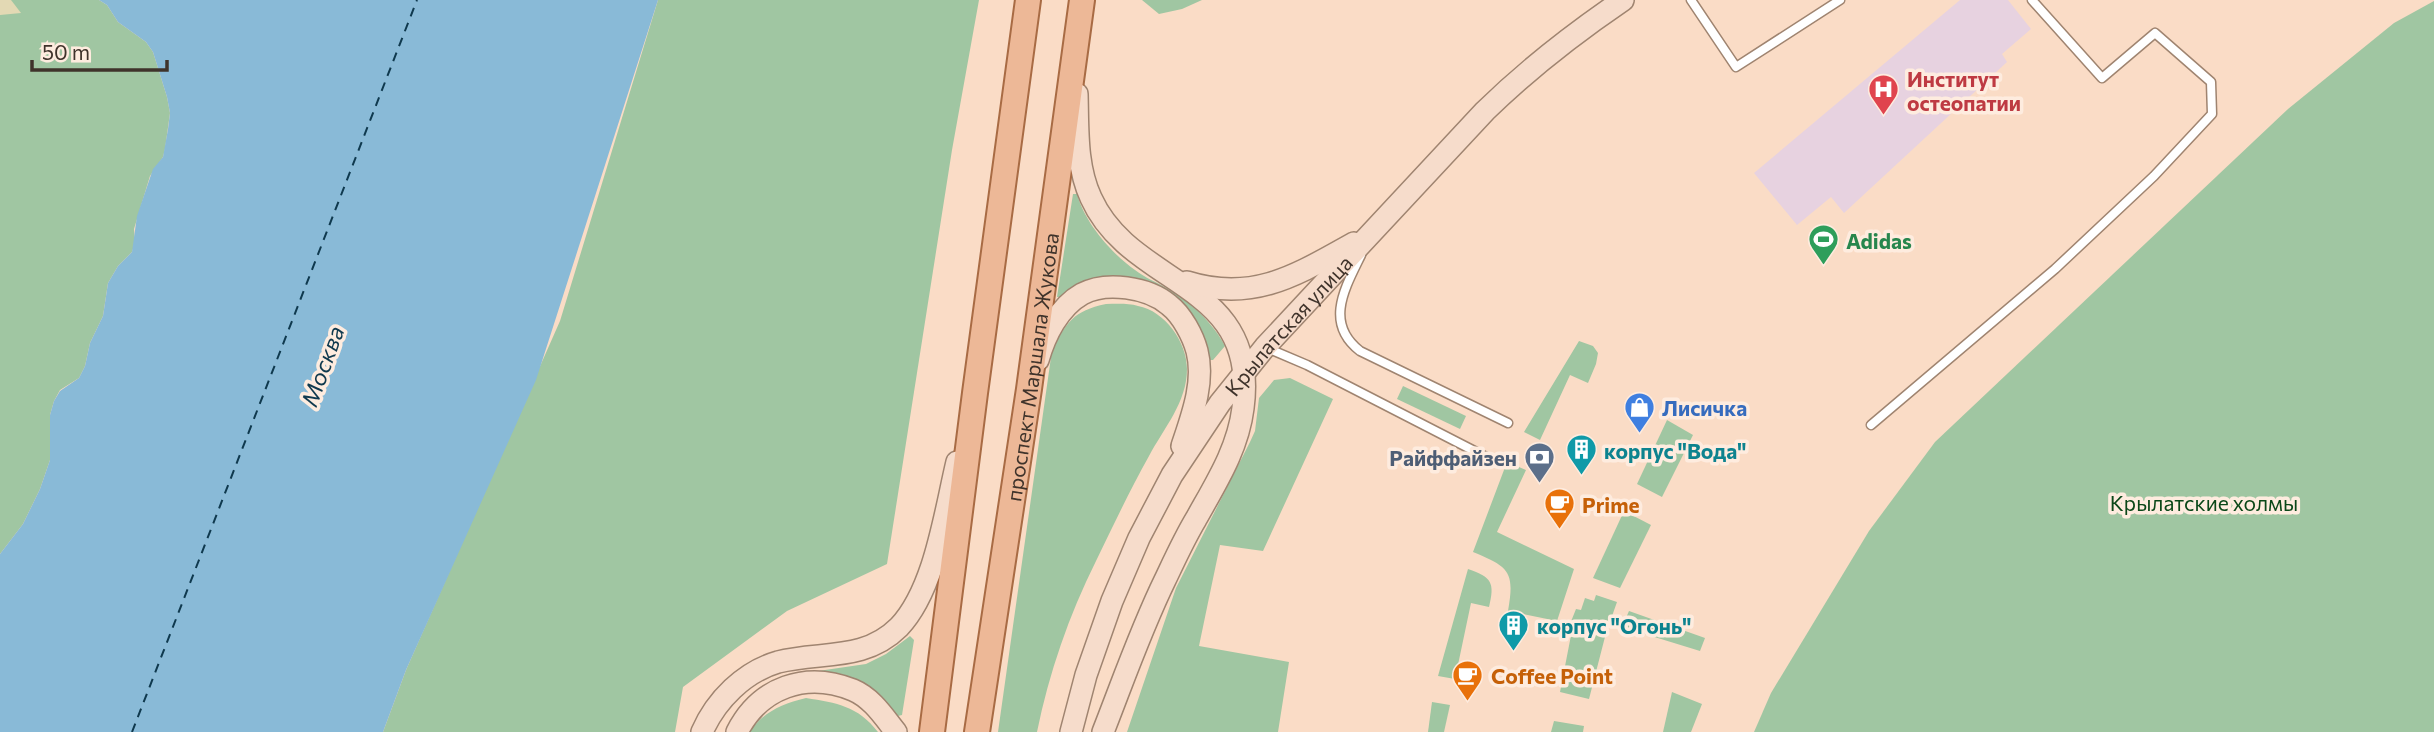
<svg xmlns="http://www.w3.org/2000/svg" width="2434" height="732" font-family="Commissioner,sans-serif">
	<rect width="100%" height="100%" fill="#fadcc6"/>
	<!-- medical -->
	<polygon fill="#e7d2e0" points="1960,0 2008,0 2031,29 2002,54 2007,62 1844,213 1831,197 1797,225 1754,173"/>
	<!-- green -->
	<g fill="#a0c6a2">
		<polygon points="0,0 99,0 107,5 118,22 146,42 153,52 167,97 170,113 165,149 163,157 150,176 134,229 135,243 132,252 118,266 108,283 103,316 90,343 85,366 79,378 60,390 54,401 50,415 50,460 40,489 23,524 0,554"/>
		<polygon points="658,0 979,0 952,150 887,564 787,611 683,687 675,732 383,732 406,670 560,321"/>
		<polygon points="1142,0 1202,0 1182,9 1159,14"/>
		<polygon points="2434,1 2434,732 1754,732 1771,693 1869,531 1935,442 2288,109 2394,23"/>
		<path d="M1073,194h4c8,29 34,59 58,76 10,8 22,12 33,19 22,12 46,35 57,57l-12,14h-3c-8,-34 -13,-44 -42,-66l-111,3z"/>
		<path d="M1106,304c10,0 22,-1 32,2 27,5 49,36 49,63 0,33 -23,59 -38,87 -19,34 -36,70 -53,105 -27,54 -47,112 -59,171h-39l54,-382c15,-28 21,-39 54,-46z"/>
		<polygon points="1579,341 1593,346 1598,353 1596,364 1588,383 1570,375 1540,440 1524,432"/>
		<polygon points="1290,378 1333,399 1263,551 1220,545 1199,646 1289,662 1278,732 1127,732 1176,588 1250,442 1255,431 1259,398 1274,380"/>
		<polygon points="1403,386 1466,416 1460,429 1397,399"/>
		<polygon points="1667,420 1693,435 1662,497 1637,484"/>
		<path d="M1507,462l19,8 -29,62 77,37 -17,52 -49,-10c7,-40 1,-44 -35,-59z"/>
		<polygon points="1624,511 1651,525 1620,588 1593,578"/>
		<path d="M1468,569c24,8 27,14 21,38l-18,-4 -16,76 -17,-3z"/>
		<polygon points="1596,595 1617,602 1606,633 1589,699 1560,692 1573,625 1570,624 1576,609 1581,610 1585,598 1594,601"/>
		<polygon points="1629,611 1705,638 1700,651 1622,627"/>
		<polygon points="910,636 914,640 902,715 898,716 818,671 866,664 886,654"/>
		<polygon points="1672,692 1702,704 1691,732 1663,732"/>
		<path d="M806,698c31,5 52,8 72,34h-129c15,-20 32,-28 57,-34z"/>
		<polygon points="1432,702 1450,705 1444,732 1428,732"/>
		<polygon points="1554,721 1584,726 1583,732 1551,732"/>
	</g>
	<!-- sand -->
	<polygon fill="#e3d9b4" points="0,0 11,0 21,13 0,15"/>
	<!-- water -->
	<polygon fill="#89bad7" points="99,0 658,0 536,380 406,670 383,732 0,732 0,554 23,524 40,489 50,460 50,415 54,401 60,391 79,378 85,366 90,343 103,316 108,283 118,266 132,252 137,216 153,169 163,157 168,129 170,113 167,97 153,52 146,42 118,22 107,5"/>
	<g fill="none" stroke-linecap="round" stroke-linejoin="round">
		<!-- ferry -->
		<polyline stroke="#0f394e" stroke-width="2" stroke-dasharray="9 7" stroke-linecap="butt" points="132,732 417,0"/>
		<defs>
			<g id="service">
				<polyline points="1691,0 1736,67 1840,0"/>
				<path d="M1361,255c-16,33 -37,68 -1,96l148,72"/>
				<polyline points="1267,348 1307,365 1490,459"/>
				<polyline points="1871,425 2055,269 2154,176 2212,114 2211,82 2155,33 2102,78 2032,0"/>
			</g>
			<g id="secondary">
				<path d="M1077,94c1,35 -1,72 14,104 41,91 169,82 152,210 -5,41 -27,75 -47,111 -12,20 -21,40 -31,61 -24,49 -42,101 -62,152"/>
				<path d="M1187,282c67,21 111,-8 167,-39"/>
				<path d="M1038,360c7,-25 21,-53 44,-66 24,-13 66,-7 87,11 13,10 24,31 28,46 8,31 -5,65 -15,95"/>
				<path d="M702,732c14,-32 42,-60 76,-70 42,-11 86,0 121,-35 36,-38 46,-115 58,-165"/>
				<path d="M737,732c23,-45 69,-61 116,-42 19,8 31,27 43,42"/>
				<path id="s1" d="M1071,732l15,-57 26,-74 27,-63 33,-63 48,-72 45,-56 220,-236c43,-42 88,-77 138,-111"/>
			</g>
			<g id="primary">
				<polyline points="932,732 975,393 1028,0"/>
				<path id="s2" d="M977,732l52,-343 53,-389"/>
			</g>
		</defs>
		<!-- service casing -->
		<use href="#service" stroke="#9f8470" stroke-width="11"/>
		<!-- secondary casing -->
		<use href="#secondary" stroke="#9f8470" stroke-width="24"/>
		<!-- primary casing -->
		<use href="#primary" stroke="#a86b44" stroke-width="28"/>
		<!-- service -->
		<use href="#service" stroke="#fff" stroke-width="8"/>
		<!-- secondary -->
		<use href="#secondary" stroke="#f6dccb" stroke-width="21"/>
		<!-- primary -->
		<use href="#primary" stroke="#edb897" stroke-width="24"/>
	</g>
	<!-- icons -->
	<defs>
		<symbol id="hospital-pin" viewBox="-11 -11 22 30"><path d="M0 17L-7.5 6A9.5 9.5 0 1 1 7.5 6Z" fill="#e0444e" stroke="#feecdf"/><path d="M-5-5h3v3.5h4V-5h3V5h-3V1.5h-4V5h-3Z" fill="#fff"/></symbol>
		<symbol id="stadium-pin" viewBox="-11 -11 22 30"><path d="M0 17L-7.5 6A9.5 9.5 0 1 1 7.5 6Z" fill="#2e9e5b" stroke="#feecdf"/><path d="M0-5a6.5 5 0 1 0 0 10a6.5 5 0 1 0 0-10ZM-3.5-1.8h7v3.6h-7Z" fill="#fff"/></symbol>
		<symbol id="shop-pin" viewBox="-11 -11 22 30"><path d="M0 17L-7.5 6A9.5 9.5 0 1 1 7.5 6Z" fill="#3f7fe0" stroke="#feecdf"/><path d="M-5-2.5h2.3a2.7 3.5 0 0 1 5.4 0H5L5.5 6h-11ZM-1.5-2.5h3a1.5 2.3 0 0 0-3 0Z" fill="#fff"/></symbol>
		<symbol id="building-pin" viewBox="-11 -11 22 30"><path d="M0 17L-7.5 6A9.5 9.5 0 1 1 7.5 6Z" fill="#0f9aa8" stroke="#feecdf"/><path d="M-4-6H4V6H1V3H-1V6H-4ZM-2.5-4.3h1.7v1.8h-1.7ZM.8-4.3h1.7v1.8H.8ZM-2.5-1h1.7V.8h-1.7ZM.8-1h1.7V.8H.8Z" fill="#fff"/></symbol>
		<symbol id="bank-pin" viewBox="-11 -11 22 30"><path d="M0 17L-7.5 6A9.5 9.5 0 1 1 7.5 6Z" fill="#5c6f8a" stroke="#feecdf"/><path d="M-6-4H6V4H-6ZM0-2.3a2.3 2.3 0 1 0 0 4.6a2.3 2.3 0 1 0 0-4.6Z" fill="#fff"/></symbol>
		<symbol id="cafe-pin" viewBox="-11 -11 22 30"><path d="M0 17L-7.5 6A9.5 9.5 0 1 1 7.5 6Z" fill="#e8710a" stroke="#feecdf"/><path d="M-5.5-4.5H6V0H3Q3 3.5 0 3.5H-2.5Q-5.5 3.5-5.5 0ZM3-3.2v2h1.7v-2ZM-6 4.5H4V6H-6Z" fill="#fff"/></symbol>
	</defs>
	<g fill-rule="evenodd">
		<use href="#hospital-pin" x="1866" y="72" width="35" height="47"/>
		<use href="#stadium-pin" x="1806" y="222" width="35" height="47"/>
		<use href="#shop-pin" x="1622" y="390" width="35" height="47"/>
		<use href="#building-pin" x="1564" y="432" width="35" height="47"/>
		<use href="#bank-pin" x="1522" y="440" width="35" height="47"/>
		<use href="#cafe-pin" x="1542" y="486" width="35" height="47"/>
		<use href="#building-pin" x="1496" y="608" width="35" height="47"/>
		<use href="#cafe-pin" x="1450" y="658" width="35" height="47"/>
	</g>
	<g text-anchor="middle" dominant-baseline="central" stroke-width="7" stroke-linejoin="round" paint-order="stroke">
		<!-- health labels -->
		<g font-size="21" font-weight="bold" fill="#be3a42" stroke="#feecdf" text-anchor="start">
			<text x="1907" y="78">Институт<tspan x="1907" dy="24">остеопатии</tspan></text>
		</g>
		<!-- leisure labels -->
		<g font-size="21" font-weight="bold" fill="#27864d" stroke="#feecdf" text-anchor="start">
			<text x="1846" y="240">Adidas</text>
		</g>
		<!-- street labels -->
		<g font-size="21" fill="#3f332b" stroke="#feecdf">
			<text stroke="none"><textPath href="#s1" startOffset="467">Крылатская улица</textPath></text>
			<text stroke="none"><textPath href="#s2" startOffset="369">проспект Маршала Жукова</textPath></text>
		</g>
		<!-- shop labels -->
		<g font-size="21" font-weight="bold" fill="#366cbe" stroke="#feecdf" text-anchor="start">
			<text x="1662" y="407">Лисичка</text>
		</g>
		<!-- culture labels -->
		<g font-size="21" font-weight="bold" fill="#0d838f" stroke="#feecdf" text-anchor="start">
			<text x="1604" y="450">корпус "Вода"</text>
			<text x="1537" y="625">корпус "Огонь"</text>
		</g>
		<!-- service labels -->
		<g font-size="21" font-weight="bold" fill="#4e5e75" stroke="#feecdf" text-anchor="end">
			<text x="1517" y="457">Райффайзен</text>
		</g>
		<!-- park labels -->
		<g font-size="21" fill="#0a4718" stroke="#feecdf">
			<text x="2204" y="502">Крылатские холмы</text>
		</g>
		<!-- food labels -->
		<g font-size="21" font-weight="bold" fill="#c56008" stroke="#feecdf" text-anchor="start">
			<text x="1582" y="504">Prime</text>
			<text x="1491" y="675">Coffee Point</text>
		</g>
		<!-- water labels -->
		<g font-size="23" font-style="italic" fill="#0f394e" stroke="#feecdf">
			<text transform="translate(322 366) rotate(-70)">Москва</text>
		</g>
	</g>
	<!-- scale -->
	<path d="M32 60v10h135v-10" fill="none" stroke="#3f332b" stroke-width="3.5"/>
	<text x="42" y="60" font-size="21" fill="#3f332b" stroke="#feecdf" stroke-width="5" paint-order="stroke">50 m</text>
</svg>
